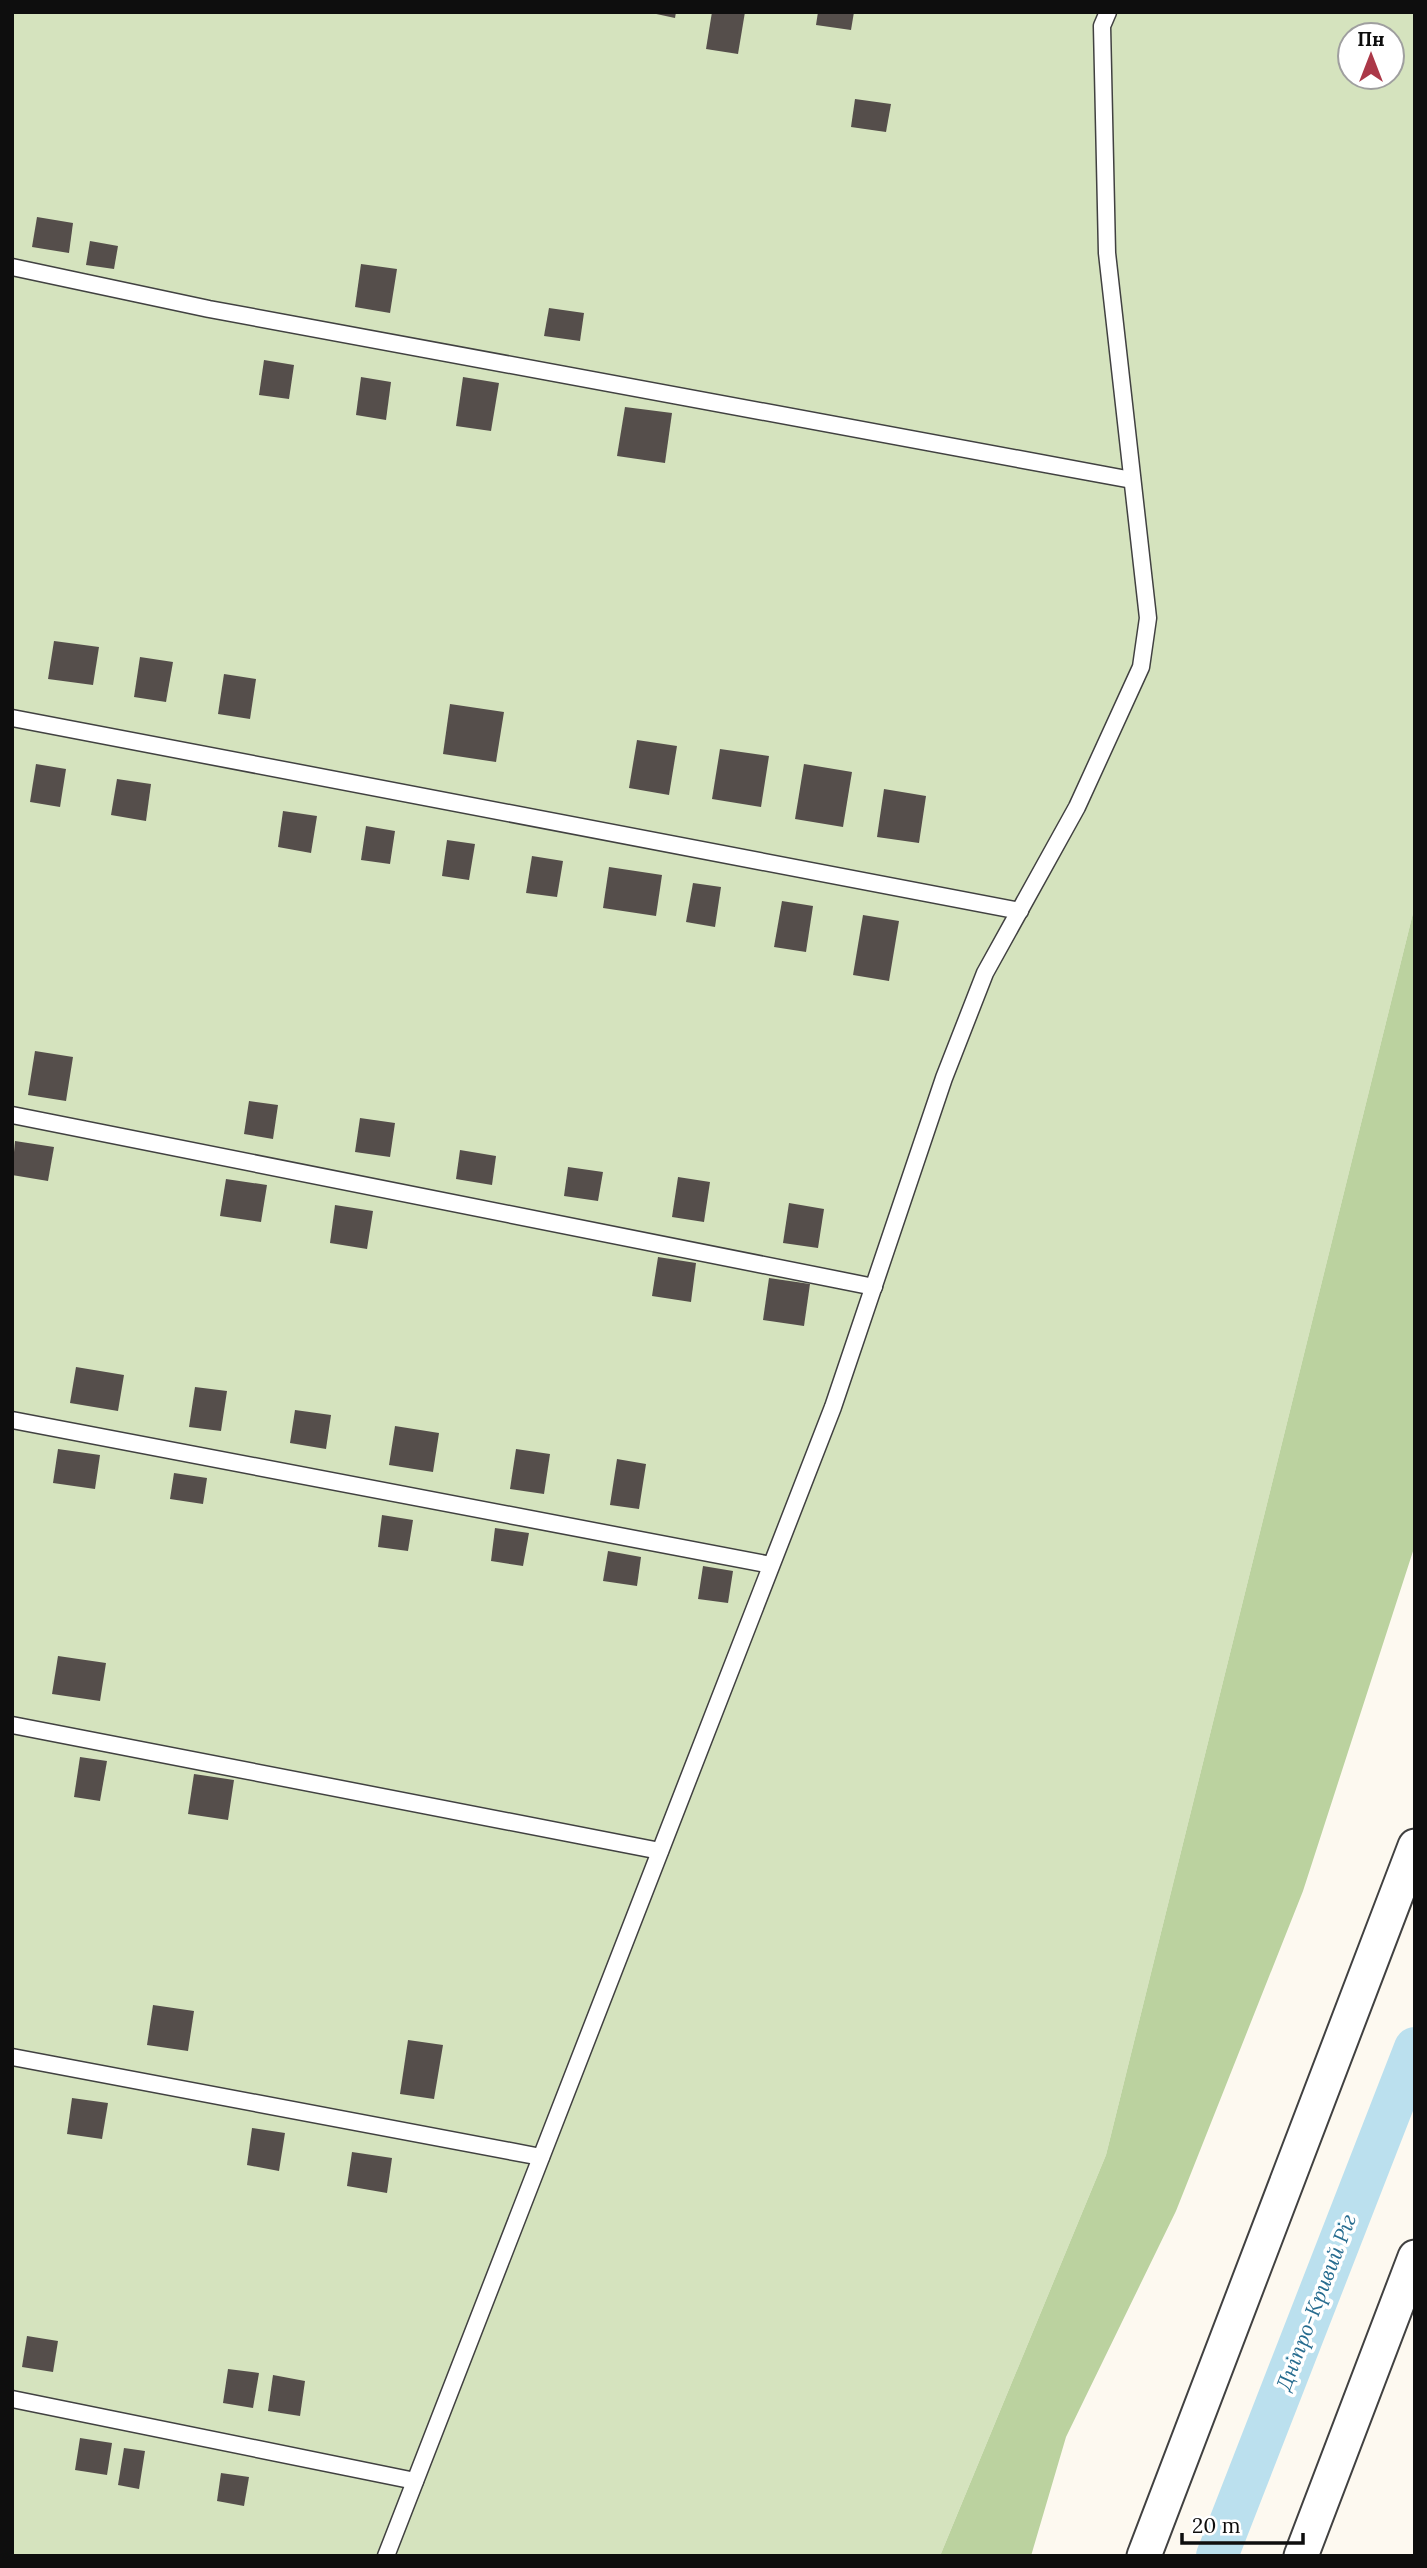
<svg xmlns="http://www.w3.org/2000/svg" width="1427" height="2568" font-family="Lora,serif">
	<rect width="100%" height="100%" fill="#fdf9f0"/>
	<!-- green -->
	<path fill="#d5e3be" fill-rule="evenodd" d="M12,12h1403v893l-309,1250 -166,401h-928zM1350,35h42v42h-42z"/>
	<!-- forest -->
	<polygon fill="#bbd29f" points="1415,905 1415,1545 1303,1891 1176,2211 1066,2437 1031,2556 940,2556 1106,2155"/>
	<g fill="none" stroke-linecap="round" stroke-linejoin="round">
		<!-- canal -->
		<polyline stroke="#bbe0ee" stroke-width="42" points="1217,2556 1415,2048"/>
	</g>
	<!-- building -->
	<g fill="#554e4b">
		<polygon points="647,12 676,12 675,18"/>
		<polygon points="712,12 745,12 738,54 706,49"/>
		<polygon points="818,12 854,12 851,30 816,25"/>
		<polygon points="855,99 891,104 886,132 851,127"/>
		<polygon points="37,217 73,223 69,253 32,247"/>
		<polygon points="90,241 118,246 114,269 86,265"/>
		<polygon points="361,264 397,269 390,313 355,307"/>
		<polygon points="549,308 584,313 580,341 544,336"/>
		<polygon points="264,360 294,365 289,399 259,395"/>
		<polygon points="361,377 391,382 386,420 356,415"/>
		<polygon points="463,377 499,383 491,431 456,426"/>
		<polygon points="625,407 672,413 665,463 617,456"/>
		<polygon points="54,641 99,647 93,685 48,679"/>
		<polygon points="140,657 173,662 166,702 134,697"/>
		<polygon points="224,674 256,679 250,719 218,714"/>
		<polygon points="450,704 504,712 496,762 443,754"/>
		<polygon points="637,740 677,746 669,795 629,788"/>
		<polygon points="720,749 769,756 761,807 712,799"/>
		<polygon points="36,764 66,769 60,807 30,802"/>
		<polygon points="804,764 852,772 843,827 795,819"/>
		<polygon points="117,779 151,784 146,821 111,815"/>
		<polygon points="884,789 926,796 919,843 877,837"/>
		<polygon points="283,811 317,816 311,853 278,847"/>
		<polygon points="366,826 395,831 390,864 361,860"/>
		<polygon points="447,840 475,844 469,880 442,876"/>
		<polygon points="532,856 563,861 557,897 526,893"/>
		<polygon points="609,867 662,875 656,916 603,908"/>
		<polygon points="693,883 721,887 715,927 686,922"/>
		<polygon points="782,901 813,906 806,952 774,947"/>
		<polygon points="863,915 899,921 889,981 853,975"/>
		<polygon points="35,1051 73,1057 66,1101 28,1095"/>
		<polygon points="249,1101 278,1105 273,1139 244,1134"/>
		<polygon points="360,1118 395,1123 390,1157 355,1152"/>
		<polygon points="15,1141 54,1147 48,1181 12,1175"/>
		<polygon points="460,1150 496,1156 492,1185 456,1179"/>
		<polygon points="568,1167 603,1172 598,1201 564,1196"/>
		<polygon points="678,1177 710,1182 704,1222 672,1217"/>
		<polygon points="226,1179 267,1185 261,1222 220,1216"/>
		<polygon points="789,1203 824,1209 818,1248 783,1243"/>
		<polygon points="335,1205 373,1211 367,1249 330,1243"/>
		<polygon points="658,1257 696,1263 691,1302 652,1296"/>
		<polygon points="769,1278 810,1284 804,1326 763,1320"/>
		<polygon points="76,1367 124,1375 118,1411 70,1403"/>
		<polygon points="195,1387 227,1391 221,1431 189,1427"/>
		<polygon points="295,1410 331,1415 326,1449 290,1443"/>
		<polygon points="395,1426 439,1433 433,1472 389,1465"/>
		<polygon points="58,1449 100,1455 95,1489 53,1483"/>
		<polygon points="516,1449 550,1454 544,1494 510,1489"/>
		<polygon points="617,1459 646,1464 639,1509 610,1505"/>
		<polygon points="174,1473 207,1478 203,1504 170,1499"/>
		<polygon points="382,1515 413,1520 408,1551 378,1547"/>
		<polygon points="495,1528 529,1533 523,1566 491,1561"/>
		<polygon points="608,1551 641,1557 637,1586 603,1581"/>
		<polygon points="703,1566 733,1571 728,1603 698,1599"/>
		<polygon points="58,1656 106,1663 100,1701 52,1694"/>
		<polygon points="80,1757 107,1761 100,1801 74,1797"/>
		<polygon points="194,1774 234,1780 228,1820 188,1814"/>
		<polygon points="153,2005 194,2011 188,2051 147,2045"/>
		<polygon points="408,2040 443,2045 434,2099 400,2094"/>
		<polygon points="72,2098 108,2103 102,2139 67,2134"/>
		<polygon points="252,2128 285,2133 279,2171 247,2165"/>
		<polygon points="352,2152 392,2158 387,2193 347,2186"/>
		<polygon points="27,2336 58,2341 53,2372 22,2367"/>
		<polygon points="228,2369 259,2373 253,2408 223,2403"/>
		<polygon points="273,2375 305,2381 300,2416 268,2411"/>
		<polygon points="80,2438 112,2443 107,2475 75,2470"/>
		<polygon points="124,2448 145,2451 139,2489 118,2485"/>
		<polygon points="221,2473 249,2477 244,2506 217,2501"/>
	</g>
	<g fill="none" stroke-linecap="round" stroke-linejoin="round">
		<defs>
			<g id="lane">
				<polyline points="12,267 209,309 1132,480"/>
				<polyline points="12,718 1020,911"/>
				<polyline points="12,1115 874,1287"/>
				<polyline points="12,1420 771,1565"/>
				<polyline points="12,1725 660,1851"/>
				<polyline points="12,2057 541,2157"/>
				<polyline points="12,2399 415,2481"/>
				<polyline points="386,2556 833,1407 944,1078 985,973 1077,807 1141,667 1148,618 1107,253 1102,26 1108,12"/>
			</g>
			<g id="street">
				<polyline points="1144,2556 1415,1846"/>
				<polyline points="1301,2556 1415,2257"/>
			</g>
		</defs>
		<!-- lane casing -->
		<use href="#lane" stroke="#414141" stroke-width="19"/>
		<!-- street casing -->
		<use href="#street" stroke="#414141" stroke-width="37"/>
		<!-- lane -->
		<use href="#lane" stroke="#fff" stroke-width="16"/>
		<!-- street -->
		<use href="#street" stroke="#fff" stroke-width="33"/>
	</g>
	<g text-anchor="middle" dominant-baseline="central" stroke-width="7" stroke-linejoin="round" paint-order="stroke">
		<!-- water labels -->
		<g font-size="21" font-style="italic" fill="#276c8f" stroke="#fff">
			<text transform="translate(1316 2302) rotate(-69)">Дніпро-Кривий Ріг</text>
		</g>
	</g>
	<!-- border -->
	<rect width="1427" height="2568" fill="none" stroke="#0e0e0e" stroke-width="28"/>
	<!-- north arrow -->
	<g transform="translate(1371 56)"><circle r="33" fill="#ffffff" stroke="#9f9f9f" stroke-width="2"/>
	<path d="M0-5L12 26L0 18L-12 26Z" fill="#ab3848"/>
	<text y="-10" font-size="19" font-weight="bold" text-anchor="middle" fill="#0e0e0e">Пн</text>
	</g>
	<!-- scale -->
	<path d="M1182 2533v10h121v-10" fill="none" stroke="#0e0e0e" stroke-width="3.5"/>
	<text x="1192" y="2533" font-size="21" fill="#0e0e0e" stroke="#ffffff" stroke-width="5" paint-order="stroke">20 m</text>
</svg>
